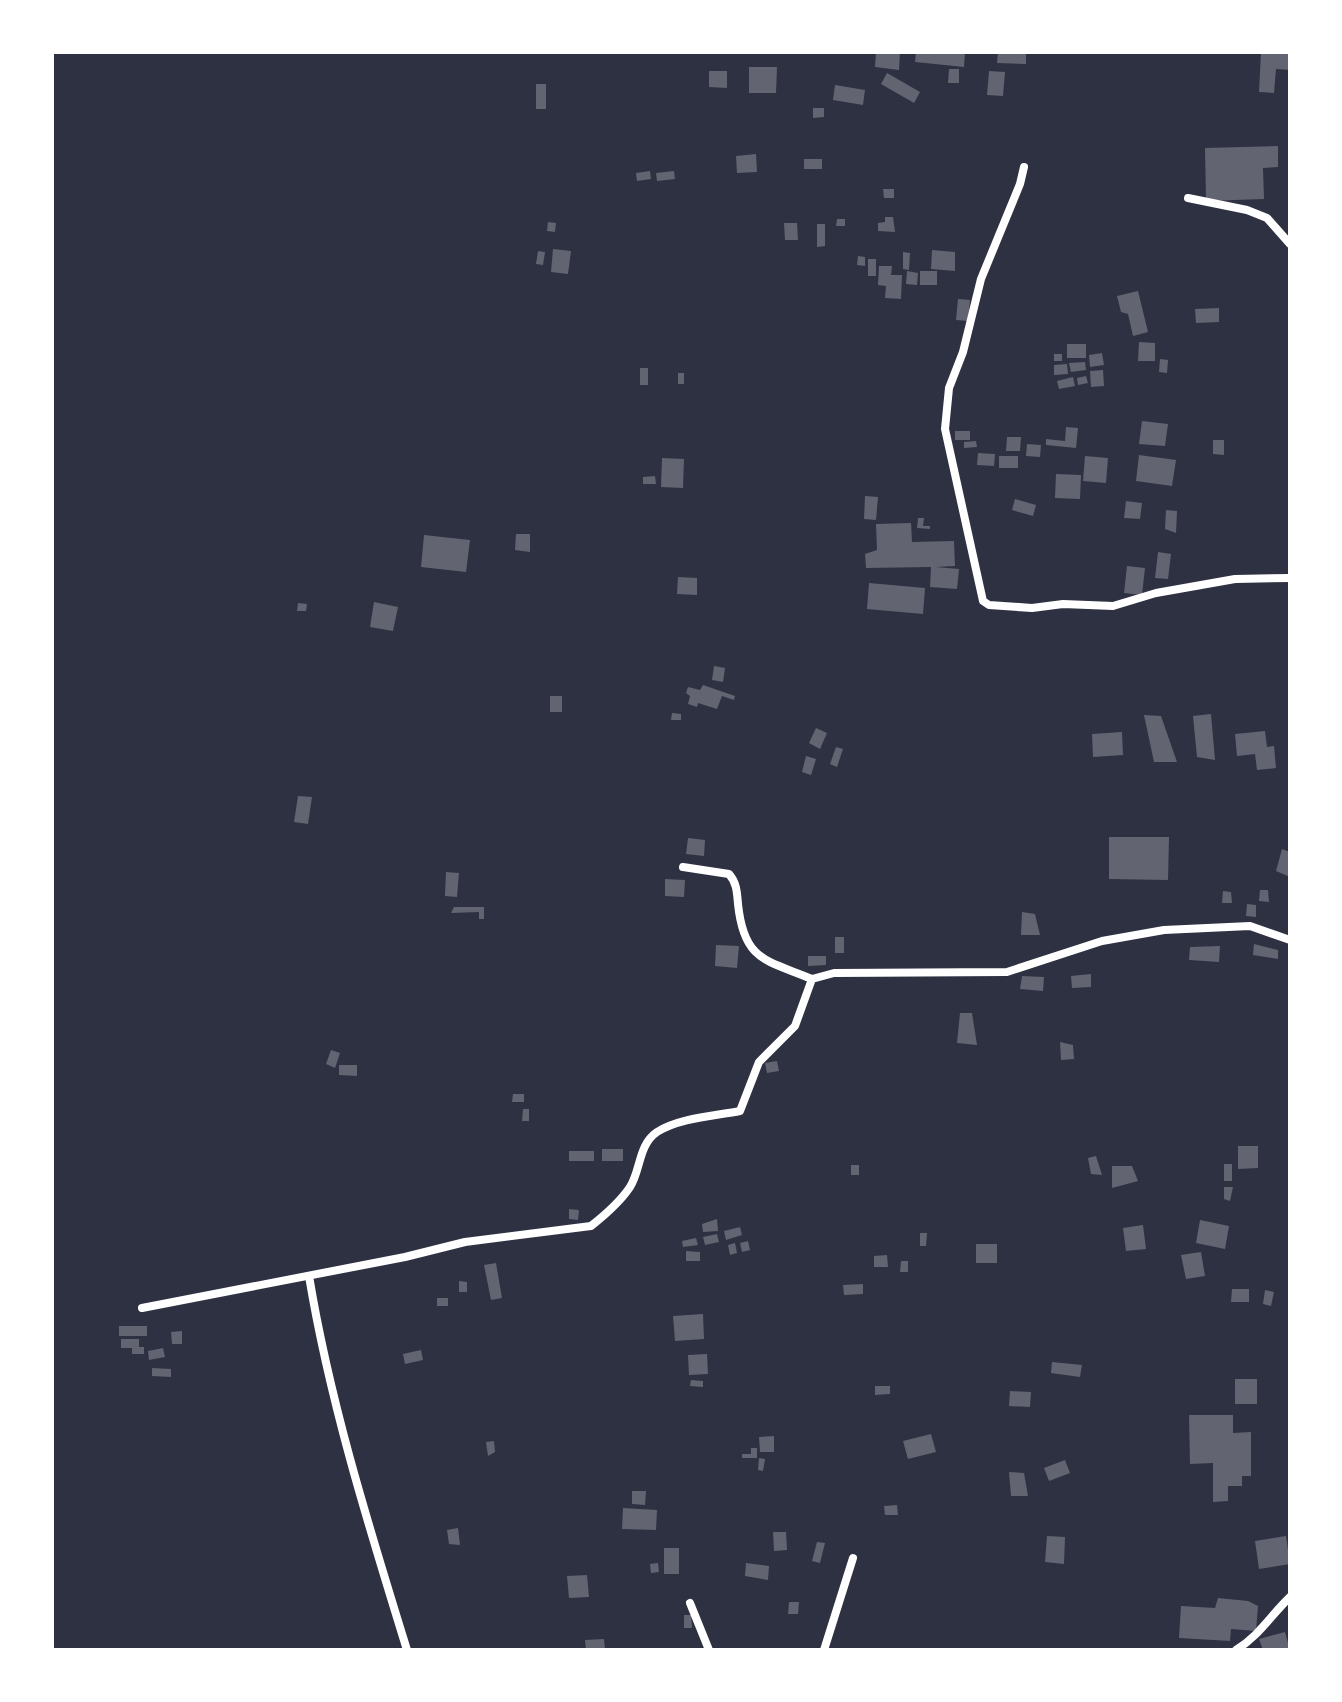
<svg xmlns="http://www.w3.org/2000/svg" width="1342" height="1702" font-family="'Archivo Narrow',sans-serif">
	<rect width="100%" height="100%" fill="#2d3142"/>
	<!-- building -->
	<g fill="#626471">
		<polygon points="876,52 900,52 899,70 875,67"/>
		<polygon points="916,52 965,52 964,67 915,62"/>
		<polygon points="998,52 1026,52 1026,64 997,63"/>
		<polygon points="1261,52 1290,53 1290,70 1276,69 1274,93 1259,92"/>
		<polygon points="749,67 777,67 776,93 749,93"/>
		<polygon points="949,69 959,69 959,83 948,83"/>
		<polygon points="709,71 727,71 727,88 709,87"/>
		<polygon points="989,71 1005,72 1003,96 987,95"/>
		<polygon points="887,73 920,92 914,103 881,84"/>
		<rect x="536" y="84" width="10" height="25"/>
		<polygon points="835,85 865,90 863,105 833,100"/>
		<polygon points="813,108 824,108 824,117 813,118"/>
		<polygon points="1278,146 1278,167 1263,168 1264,199 1206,201 1205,148"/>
		<polygon points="756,154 757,172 737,173 736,156"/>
		<rect x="804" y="159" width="18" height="10"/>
		<polygon points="650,171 651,179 637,181 636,173"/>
		<polygon points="674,171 675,179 657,181 656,173"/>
		<polygon points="883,189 894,189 894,198 884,198"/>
		<polygon points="885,217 893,217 895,232 878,231 878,223 885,222"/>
		<polygon points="837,219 845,219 845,226 836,226"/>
		<polygon points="548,222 556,223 555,232 547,231"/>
		<polygon points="784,223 797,223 798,240 785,240"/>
		<polygon points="817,224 825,224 825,246 817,247"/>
		<polygon points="553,249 571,251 568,274 551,272"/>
		<polygon points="932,250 955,252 955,271 931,269"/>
		<polygon points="538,251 545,252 543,265 536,264"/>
		<polygon points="903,252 910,253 909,270 903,269"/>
		<polygon points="858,256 865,257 865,266 857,265"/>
		<rect x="868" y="259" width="8" height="17"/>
		<polygon points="879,266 892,266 891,275 902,275 901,299 885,298 886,286 878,285"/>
		<polygon points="907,271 918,273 917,285 906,284"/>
		<rect x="920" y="271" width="17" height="14"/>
		<polygon points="1138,291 1148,332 1133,336 1128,314 1121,312 1117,296"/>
		<polygon points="958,299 970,300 968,321 956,320"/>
		<polygon points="1219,308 1219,322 1196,323 1195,309"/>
		<polygon points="1139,342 1155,343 1155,361 1138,361"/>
		<rect x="1067" y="344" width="19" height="14"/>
		<polygon points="1102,353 1104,365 1090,367 1089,355"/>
		<rect x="1054" y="354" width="8" height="7"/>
		<polygon points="1160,359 1168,360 1167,373 1159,372"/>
		<polygon points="1085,362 1086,370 1071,372 1069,363"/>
		<polygon points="1067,364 1068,374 1054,375 1054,365"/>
		<rect x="640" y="368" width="8" height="17"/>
		<polygon points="1103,370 1104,386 1091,387 1090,371"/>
		<rect x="678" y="373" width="6" height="11"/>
		<polygon points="1086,376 1088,383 1078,385 1077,378"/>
		<polygon points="1073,377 1075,386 1059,389 1057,381"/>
		<polygon points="1142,421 1168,424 1165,446 1139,444"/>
		<polygon points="1066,427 1078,428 1076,448 1046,445 1046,439 1065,441"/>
		<rect x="955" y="431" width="15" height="9"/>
		<polygon points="1007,437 1021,437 1020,451 1006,451"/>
		<polygon points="1213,440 1224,440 1224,455 1213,454"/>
		<polygon points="976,441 977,447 964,448 964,442"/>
		<polygon points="1027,444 1041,445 1040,457 1026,456"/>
		<polygon points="978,453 995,454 994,466 977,465"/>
		<polygon points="1139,455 1176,460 1172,486 1136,481"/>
		<rect x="999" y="456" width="19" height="12"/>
		<polygon points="1085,456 1108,458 1106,483 1083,481"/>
		<polygon points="662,458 684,459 683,488 661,487"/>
		<polygon points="1056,474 1081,475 1080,499 1055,498"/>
		<polygon points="655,476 656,484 643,484 643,477"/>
		<polygon points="865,496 878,497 876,520 864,519"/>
		<polygon points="1015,499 1036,505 1033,516 1012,510"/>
		<polygon points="1126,501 1142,503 1140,519 1124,518"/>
		<polygon points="1166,510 1177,511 1176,533 1165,529"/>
		<polygon points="918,518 924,518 923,526 930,526 930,529 917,528"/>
		<polygon points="911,523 912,542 954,541 955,566 936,567 959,569 957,589 930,587 931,567 866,568 865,554 877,550 876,524"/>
		<polygon points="516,534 530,534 530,552 515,550"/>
		<polygon points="424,535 470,540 466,572 421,567"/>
		<polygon points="1158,552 1171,554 1168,579 1155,578"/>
		<polygon points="1127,566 1145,568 1142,595 1124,593"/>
		<polygon points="678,577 697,578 697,595 677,594"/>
		<polygon points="869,583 925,588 923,614 867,609"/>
		<polygon points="374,602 398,607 393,631 370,627"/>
		<polygon points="298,603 307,604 306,611 297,611"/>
		<polygon points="714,666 725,668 723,682 712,680"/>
		<polygon points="703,685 735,696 734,700 722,696 717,709 698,703 697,707 688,704 690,696 686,693 688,687 700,690"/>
		<rect x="550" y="696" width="12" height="16"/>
		<polygon points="672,713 681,714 681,720 671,720"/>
		<polygon points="1211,714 1215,760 1197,757 1193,716"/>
		<polygon points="1144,715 1161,716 1177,762 1154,762"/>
		<polygon points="816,728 827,733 820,749 809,743"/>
		<polygon points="1265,731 1267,747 1274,746 1276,768 1257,770 1255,754 1237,756 1235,734"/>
		<polygon points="1122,732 1123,755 1093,757 1092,734"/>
		<polygon points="836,747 843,749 837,767 830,764"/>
		<polygon points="806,756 816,759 811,775 802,772"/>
		<polygon points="298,796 312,797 308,824 294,822"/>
		<polygon points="1109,837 1169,837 1168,880 1109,879"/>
		<polygon points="688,838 705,840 704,856 686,854"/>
		<polygon points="1282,849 1290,852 1290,877 1276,871"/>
		<polygon points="446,872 459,873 457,897 445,896"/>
		<polygon points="665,879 685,880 684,897 665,896"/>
		<polygon points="1260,890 1268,890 1269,902 1259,901"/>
		<polygon points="1223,891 1231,892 1232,903 1222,903"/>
		<polygon points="1247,904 1256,905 1256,917 1246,916"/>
		<polygon points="454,907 484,907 484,919 479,919 479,912 451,913"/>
		<polygon points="1022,912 1035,914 1040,935 1021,935"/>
		<rect x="835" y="937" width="9" height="16"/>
		<polygon points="1254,944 1278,950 1278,959 1253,955"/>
		<polygon points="716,945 739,946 737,968 715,966"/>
		<polygon points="1220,946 1219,962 1189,960 1190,947"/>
		<polygon points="808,956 826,956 826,965 808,966"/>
		<polygon points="1091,974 1091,987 1072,988 1071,976"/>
		<polygon points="1022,976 1044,977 1043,991 1020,989"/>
		<polygon points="960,1013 972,1013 977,1045 957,1043"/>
		<polygon points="1060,1042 1073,1045 1074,1059 1061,1060"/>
		<polygon points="331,1050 340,1053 335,1068 326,1064"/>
		<polygon points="777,1061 779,1071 767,1073 765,1063"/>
		<polygon points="339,1065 357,1065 357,1076 339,1075"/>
		<polygon points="513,1094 524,1094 524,1102 512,1102"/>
		<polygon points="523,1109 529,1109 529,1121 522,1121"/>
		<polygon points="1238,1146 1258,1146 1258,1168 1238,1169"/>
		<rect x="602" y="1149" width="21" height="12"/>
		<rect x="569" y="1151" width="25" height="10"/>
		<polygon points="1096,1156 1102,1175 1091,1174 1088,1158"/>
		<rect x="1224" y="1164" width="8" height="17"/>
		<rect x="851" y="1165" width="8" height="10"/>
		<polygon points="1112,1166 1132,1166 1138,1181 1112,1188"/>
		<polygon points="1224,1187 1233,1187 1230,1201 1224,1199"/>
		<polygon points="569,1209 579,1210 578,1220 569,1219"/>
		<polygon points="717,1219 718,1231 703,1232 702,1224"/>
		<polygon points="1200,1220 1229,1226 1225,1249 1196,1243"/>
		<polygon points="1143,1225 1146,1249 1126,1251 1123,1228"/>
		<polygon points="740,1227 742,1235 726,1240 724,1231"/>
		<polygon points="920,1233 927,1233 926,1246 920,1246"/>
		<polygon points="717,1234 719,1242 705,1245 703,1237"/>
		<polygon points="696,1238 698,1245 683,1247 682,1241"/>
		<polygon points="748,1241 750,1250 742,1252 740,1243"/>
		<polygon points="735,1243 737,1253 730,1255 728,1245"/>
		<rect x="976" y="1244" width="21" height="19"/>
		<polygon points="686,1251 700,1252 700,1261 686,1261"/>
		<polygon points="1201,1252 1205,1276 1186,1279 1181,1255"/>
		<polygon points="887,1255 888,1267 874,1267 874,1256"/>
		<polygon points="901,1261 908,1261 908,1272 900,1272"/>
		<polygon points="496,1263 502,1298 491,1300 484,1265"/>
		<polygon points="459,1281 467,1282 467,1292 459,1292"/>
		<polygon points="863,1284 863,1294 844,1295 843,1285"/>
		<polygon points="1232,1289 1249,1289 1249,1302 1231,1302"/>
		<polygon points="1265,1290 1274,1292 1271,1306 1263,1304"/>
		<rect x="437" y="1298" width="11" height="8"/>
		<polygon points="703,1314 704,1339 675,1341 673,1316"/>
		<rect x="119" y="1326" width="28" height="10"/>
		<polygon points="182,1331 182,1344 172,1344 171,1332"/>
		<polygon points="121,1339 139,1339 139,1347 144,1347 144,1354 132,1354 132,1348 121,1348"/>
		<polygon points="163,1348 165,1357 149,1360 148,1351"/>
		<polygon points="421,1350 423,1360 405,1364 403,1354"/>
		<polygon points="707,1354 708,1374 689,1375 688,1355"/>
		<polygon points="1052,1362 1082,1365 1080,1377 1051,1373"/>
		<polygon points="152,1368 171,1369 171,1377 152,1376"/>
		<rect x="1235" y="1379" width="22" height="25"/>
		<polygon points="691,1380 703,1381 703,1387 690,1386"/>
		<polygon points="875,1386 890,1386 890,1394 875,1395"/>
		<polygon points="1010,1391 1031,1392 1030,1407 1009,1406"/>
		<polygon points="1189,1415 1233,1415 1233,1433 1251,1432 1251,1476 1242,1476 1242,1486 1228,1486 1228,1501 1213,1502 1213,1463 1190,1464"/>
		<polygon points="931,1434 936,1452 908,1459 903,1441"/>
		<polygon points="774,1436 774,1452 760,1452 759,1437"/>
		<polygon points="494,1441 495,1452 488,1456 486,1442"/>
		<polygon points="751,1448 757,1448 757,1458 742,1458 742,1454 751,1454"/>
		<polygon points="759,1458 765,1459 763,1471 758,1470"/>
		<polygon points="1065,1460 1070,1473 1049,1481 1044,1468"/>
		<polygon points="1009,1472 1024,1473 1028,1496 1011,1496"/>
		<polygon points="632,1491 646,1491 645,1505 632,1504"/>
		<polygon points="897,1505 898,1515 885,1515 884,1506"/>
		<polygon points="623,1508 657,1510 656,1530 622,1529"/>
		<polygon points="458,1528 460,1545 449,1544 447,1530"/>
		<polygon points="773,1532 786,1532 787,1550 774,1551"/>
		<polygon points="1047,1536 1065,1537 1064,1564 1045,1562"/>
		<polygon points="1286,1536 1290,1564 1259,1569 1255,1541"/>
		<polygon points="817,1542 825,1543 820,1563 812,1561"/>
		<rect x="664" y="1548" width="15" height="26"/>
		<polygon points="658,1563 659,1572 651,1573 650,1564"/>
		<polygon points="746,1563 769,1566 768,1580 745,1576"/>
		<polygon points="587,1575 589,1597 569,1598 567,1576"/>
		<polygon points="1218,1598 1248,1601 1258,1606 1256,1631 1231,1629 1230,1641 1179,1638 1181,1606 1215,1608"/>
		<polygon points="789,1602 799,1602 798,1614 788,1614"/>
		<polygon points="684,1615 691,1615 692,1628 684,1628"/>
		<polygon points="1285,1632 1290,1650 1263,1650 1259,1639"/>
		<polygon points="604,1639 605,1650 586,1650 585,1640"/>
	</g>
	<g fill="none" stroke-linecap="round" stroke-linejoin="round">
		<!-- minor -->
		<g stroke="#fff" stroke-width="8">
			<polyline points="1024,167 1020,184 981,279 963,352 949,388 945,429 983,601 989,605 1032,608 1063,604 1113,606 1156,593 1235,579 1290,578"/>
			<polyline points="1188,198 1247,210 1267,218 1290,244"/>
			<path d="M683,867l46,7c8,9 8,19 9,30 6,58 29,56 74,75"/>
			<path d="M309,1276c21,127 60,251 98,374"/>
			<path d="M142,1308l263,-51 60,-15 126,-16c14,-11 29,-24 39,-39 11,-17 8,-42 27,-55 22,-14 57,-16 83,-21l19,-49 36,-36 17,-47 22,-6 173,-1 95,-31 62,-11 86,-4 40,14"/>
			<polyline points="690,1603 709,1650"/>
			<polyline points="824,1650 853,1558"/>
			<path d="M1236,1650c23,-14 35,-35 54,-53"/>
		</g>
	</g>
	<!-- border -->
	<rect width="1342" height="1702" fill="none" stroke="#ffffff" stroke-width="108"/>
</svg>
